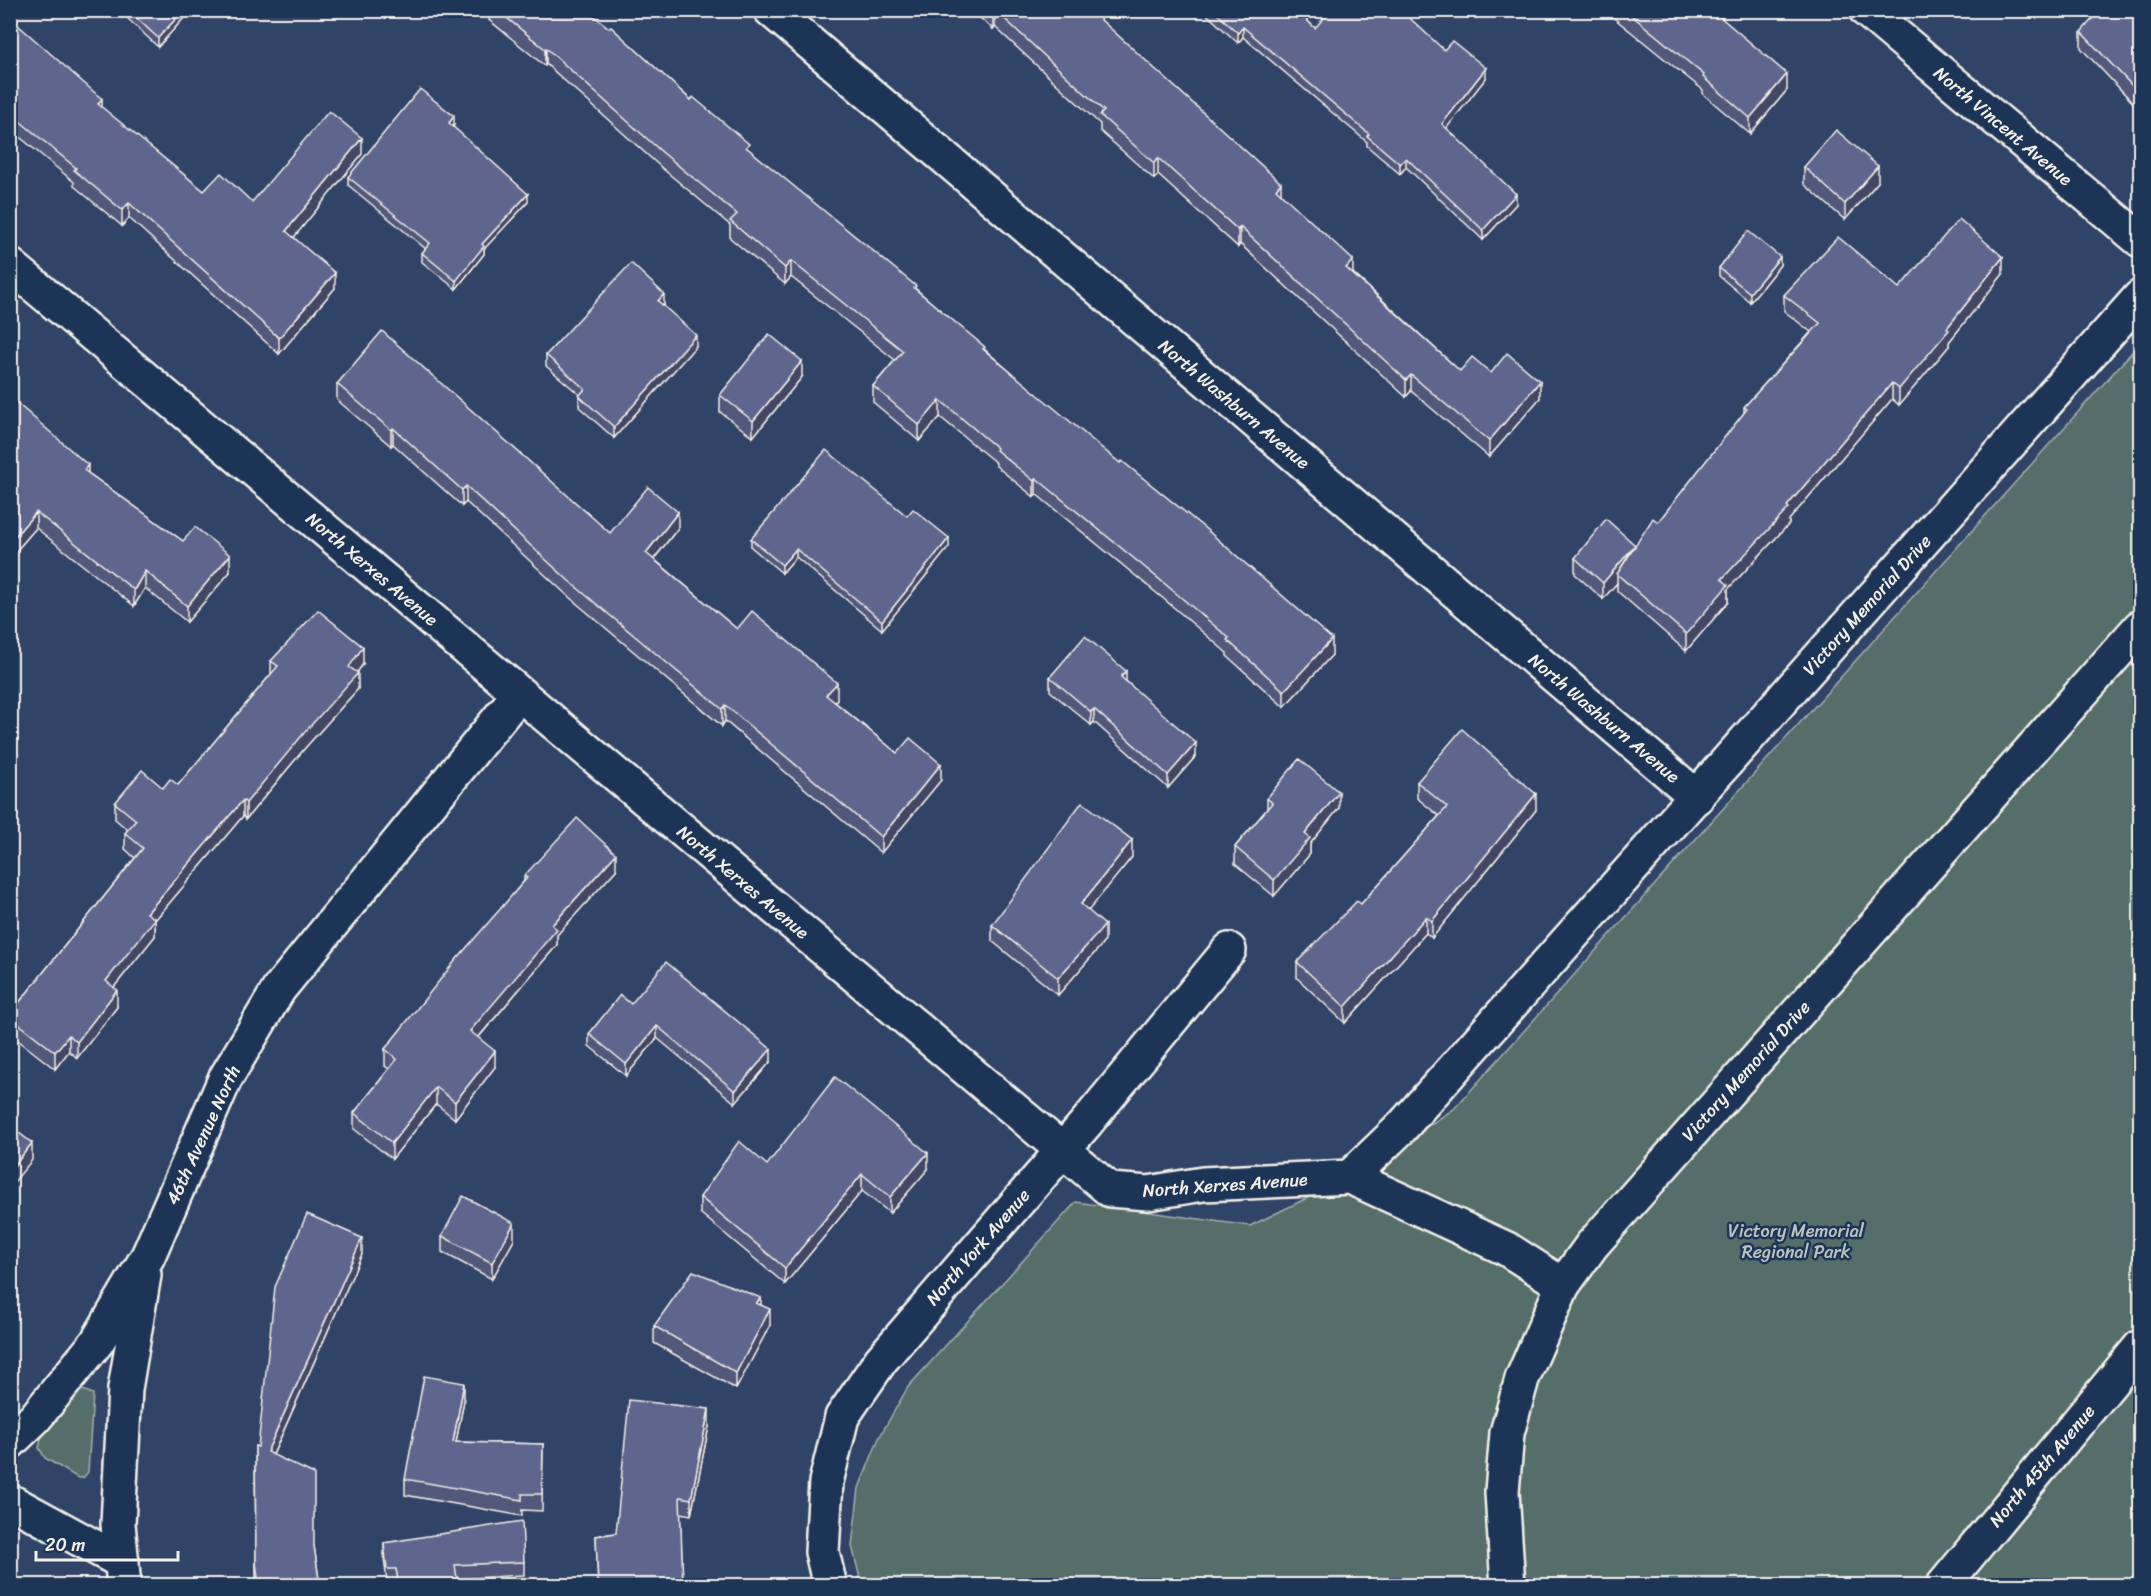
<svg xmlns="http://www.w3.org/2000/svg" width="2151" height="1596" font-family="Sriracha,sans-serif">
	<rect width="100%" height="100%" fill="#304467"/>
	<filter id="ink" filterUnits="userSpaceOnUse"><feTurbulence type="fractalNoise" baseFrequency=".0167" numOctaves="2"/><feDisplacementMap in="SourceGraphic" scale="12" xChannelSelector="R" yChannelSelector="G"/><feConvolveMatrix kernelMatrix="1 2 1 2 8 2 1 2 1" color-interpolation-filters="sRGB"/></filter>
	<g filter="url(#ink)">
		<!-- green -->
		<g fill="#546e6b" stroke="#a4b0aa" stroke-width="1.5">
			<polygon points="2140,343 2140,1585 862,1586 852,1546 859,1488 879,1438 908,1387 1076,1202 1250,1226 1350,1177 1454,1109"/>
			<polygon points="80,1389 93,1394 88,1472 83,1478 78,1478 45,1458 39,1448 43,1431"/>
		</g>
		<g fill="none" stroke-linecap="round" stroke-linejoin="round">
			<defs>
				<g id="street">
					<polyline points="771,10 1697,797"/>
					<polyline points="1866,10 2140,240"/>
					<polyline points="10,265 1110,1190 1148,1193 1203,1184 1350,1177 1507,1249 1563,1285"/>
					<polyline points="1350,1177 1401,1128 2140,297"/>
					<polyline points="10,1442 35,1418 97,1342 148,1256 225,1079 279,989 519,694"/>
					<polyline points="10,1501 122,1562"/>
					<polyline points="124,1586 118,1524 125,1389 144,1275"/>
					<polyline points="830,1586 822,1552 826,1482 842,1417 881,1360 1087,1122 1229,950"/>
				</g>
				<g id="secondary">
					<polyline points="1508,1586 1502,1492 1507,1433 1522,1379 1563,1285 1592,1245 2140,627"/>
					<polyline points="1943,1586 2140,1347"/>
				</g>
			</defs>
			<!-- street casing -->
			<use href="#street" stroke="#f4f1e8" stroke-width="38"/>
			<!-- secondary casing -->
			<use href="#secondary" stroke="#f4f1e8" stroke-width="38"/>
			<!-- street -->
			<use href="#street" stroke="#1d3557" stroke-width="33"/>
			<!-- secondary -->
			<use href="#secondary" stroke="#1d3557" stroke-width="33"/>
		</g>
		<!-- wall -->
		<g fill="#515879" stroke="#f4f1e8" stroke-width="1.5">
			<polygon points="124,10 191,10 158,47 124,15"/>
			<polygon points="488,10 587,10 749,150 916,289 1332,655 1284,707 1227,656 1227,653 1165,600 1036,494 1034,497 996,466 996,463 940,417 919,441 873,402 873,386 895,360 791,277 785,284 730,238 730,225 663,169 546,64 545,66 489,20"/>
			<polygon points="971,10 1090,10 1281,194 1353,273 1460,371 1491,373 1540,398 1489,457 1411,391 1406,397 1240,244 1238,247 1158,175 1154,179 1100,131 1100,124 995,27 993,29"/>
			<polygon points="1202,10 1296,10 1315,28 1444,50 1486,78 1446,128 1516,204 1483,240 1406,167 1400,174 1367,146 1367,142 1243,37 1238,43"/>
			<polygon points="1604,10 1713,10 1713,12 1787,90 1750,134 1703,94 1703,90"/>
			<polygon points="2140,10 2140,110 2081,48 2081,32"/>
			<polygon points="10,18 102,108 204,191 252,202 362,154 294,237 335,288 279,354 129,218 122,226 74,186 74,182 10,129"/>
			<polygon points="454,125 453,127 528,202 484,249 484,254 456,289 422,262 422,253 426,249 348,185 348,177"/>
			<polygon points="1804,167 1878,182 1845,220 1804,184"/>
			<polygon points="1780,265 1750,302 1719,276 1719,268"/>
			<polygon points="2003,274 1949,342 1949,346 1899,405 1892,399 1789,520 1789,524 1728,589 1728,602 1686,651 1617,591 1617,583 1603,599 1575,574 1575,558 1635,545 1658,522 1744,413 1744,407 1811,332 1784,311 1784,295 1899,288"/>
			<polygon points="664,305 664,306 696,346 614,438 579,407 579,396 580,395 546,366 546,355"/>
			<polygon points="802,377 753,437 720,412 720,395"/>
			<polygon points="337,384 610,533 678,528 654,559 737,629 837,699 835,702 897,753 941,780 881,853 725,721 722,726 569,597 466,502 462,506 393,444 391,446 337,400"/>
			<polygon points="10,397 88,473 183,541 230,572 187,622 145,588 134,606 36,528 10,558"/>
			<polygon points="907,516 949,547 882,630 796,557 782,573 751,547 751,539"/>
			<polygon points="271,661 363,664 357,672 358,689 305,748 246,819 243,816 155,920 155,936 114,987 117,1007 77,1058 69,1051 55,1069 10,1034 10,1014 135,858 125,849 125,833 128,830 115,819 115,803 163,788 178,785 271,674"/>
			<polygon points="1050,677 1126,681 1196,756 1168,788 1094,722 1091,725 1050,691"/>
			<polygon points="1417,782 1536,810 1432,938 1426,933 1345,1023 1297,978 1297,962 1361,904 1439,816 1417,798"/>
			<polygon points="1267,798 1339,808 1310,844 1310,854 1274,896 1235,864 1235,847 1267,809"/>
			<polygon points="1132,857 1088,910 1105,941 1058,995 992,941 992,925"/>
			<polygon points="616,870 557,935 557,945 479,1037 495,1067 455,1119 436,1104 392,1159 354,1129 354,1113 389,1069 385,1066 385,1049 524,881 524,876"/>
			<polygon points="631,1004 771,1061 735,1103 657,1038 626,1076 589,1046 589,1034"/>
			<polygon points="767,1165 928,1169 890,1213 862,1191 785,1284 700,1213 700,1197"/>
			<polygon points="442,1236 514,1240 492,1279 442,1252"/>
			<polygon points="362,1254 273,1455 314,1546 320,1586 257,1586 256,1578 255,1446 258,1447"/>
			<polygon points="761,1305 770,1325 736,1389 654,1343 654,1326"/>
			<polygon points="464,1400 456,1442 543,1444 542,1511 522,1510 522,1516 405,1495 405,1479"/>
			<polygon points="709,1426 691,1515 680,1513 683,1586 598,1586 596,1536 616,1533"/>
			<polygon points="384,1543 524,1562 524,1575 457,1579 458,1586 397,1586 396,1582 387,1583 384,1557"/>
		</g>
		<!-- shaded-wall -->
		<g fill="#424763" stroke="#f4f1e8" stroke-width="1.5">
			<polygon points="184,10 191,10 158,47 158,38"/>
			<polygon points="995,10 995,27 993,29 993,13"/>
			<polygon points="1243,27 1243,37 1238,43 1238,33"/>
			<polygon points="546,48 546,64 545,66 545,49"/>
			<polygon points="1486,68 1486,78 1442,134 1442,124"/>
			<polygon points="1787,74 1787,90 1750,134 1750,118"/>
			<polygon points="102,99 102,115 98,104"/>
			<polygon points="454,116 454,125 449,132 449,123"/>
			<polygon points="362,138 362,154 286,247 286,231"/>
			<polygon points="1158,158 1158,175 1154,179 1154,163"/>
			<polygon points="1406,158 1406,167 1400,174 1400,164"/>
			<polygon points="1878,166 1878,182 1845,220 1845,204"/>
			<polygon points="1281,183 1281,199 1276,189"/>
			<polygon points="528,194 528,202 484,249 484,254 456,289 456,281 482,244"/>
			<polygon points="1516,194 1516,204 1483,240 1483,230"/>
			<polygon points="129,203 129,218 122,226 122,210"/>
			<polygon points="1240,227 1240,244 1238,247 1238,230"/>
			<polygon points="1780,257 1780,265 1750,302 1750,293"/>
			<polygon points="2003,257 2003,274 1949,342 1949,346 1899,405 1899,389"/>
			<polygon points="1353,260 1353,277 1346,268"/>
			<polygon points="791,261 791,277 785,284 785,268"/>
			<polygon points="335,273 335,288 279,354 279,338"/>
			<polygon points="664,294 664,305 658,312 658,301"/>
			<polygon points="696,335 696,346 614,438 614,427"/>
			<polygon points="802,361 802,377 753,437 753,421"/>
			<polygon points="1411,375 1411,391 1406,397 1406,380"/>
			<polygon points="1540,381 1540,398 1489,457 1489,441"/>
			<polygon points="1892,383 1892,399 1789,520 1789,524 1728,589 1728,602 1686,651 1686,634 1722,579 1787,506"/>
			<polygon points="940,400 940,417 919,441 919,425"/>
			<polygon points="393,428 393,444 391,446 391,430"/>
			<polygon points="88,465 88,481 84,470"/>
			<polygon points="1036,478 1036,494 1034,497 1034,481"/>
			<polygon points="466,486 466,502 462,506 462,490"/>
			<polygon points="36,512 36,528 10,558 10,542"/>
			<polygon points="678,512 678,528 646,569 646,553"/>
			<polygon points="949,538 949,547 882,630 882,621"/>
			<polygon points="1635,545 1617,574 1617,583 1603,599 1603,583"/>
			<polygon points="796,549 796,557 782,573 782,565"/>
			<polygon points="230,555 230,572 187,622 187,606"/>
			<polygon points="145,571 145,588 134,606 134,590"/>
			<polygon points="1332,639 1332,655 1284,707 1284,691"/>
			<polygon points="363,647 363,664 353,678 358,673 358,689 305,748 246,819 246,803"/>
			<polygon points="1126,671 1126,684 1121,677"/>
			<polygon points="837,683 837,699 826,711 826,695"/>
			<polygon points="725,705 725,721 722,726 722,709"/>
			<polygon points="1094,709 1094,722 1091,725 1091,712"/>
			<polygon points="1196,743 1196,756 1168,788 1168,775"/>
			<polygon points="941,764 941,780 881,853 881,837"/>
			<polygon points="1339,792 1339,808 1310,844 1310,854 1274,896 1274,880 1305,834"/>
			<polygon points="1536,794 1536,810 1432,938 1432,921"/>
			<polygon points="243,800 243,816 155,920 155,936 106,997 106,981 147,913"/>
			<polygon points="1132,840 1132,857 1081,920 1081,904"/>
			<polygon points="616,854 616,870 557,935 557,945 470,1047 470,1031 552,925"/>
			<polygon points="1426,917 1426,933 1345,1023 1345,1007"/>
			<polygon points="1105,925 1105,941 1058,995 1058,978"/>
			<polygon points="117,990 117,1007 77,1058 77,1042"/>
			<polygon points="657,1026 657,1038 626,1076 626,1064"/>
			<polygon points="69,1035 69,1051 55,1069 55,1052"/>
			<polygon points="771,1049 771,1061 735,1103 735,1091"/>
			<polygon points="495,1051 495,1067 455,1119 455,1102"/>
			<polygon points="436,1087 436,1104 392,1159 392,1143"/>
			<polygon points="32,1143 32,1160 10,1187 10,1171"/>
			<polygon points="928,1153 928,1169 890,1213 890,1197"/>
			<polygon points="862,1174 862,1191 785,1284 785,1268"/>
			<polygon points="514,1223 514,1240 492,1279 492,1263"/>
			<polygon points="362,1238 362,1254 267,1468 267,1452"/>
			<polygon points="761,1298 761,1314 756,1303"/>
			<polygon points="770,1309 770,1325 736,1389 736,1373"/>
			<polygon points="464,1383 464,1400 453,1458 453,1442"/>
			<polygon points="709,1409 709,1426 691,1515 691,1499"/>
		</g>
		<!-- building -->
		<g fill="#5e668d" stroke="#f4f1e8" stroke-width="1.5">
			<polygon points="128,10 184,10 158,38"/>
			<polygon points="497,10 587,10 609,28 611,27 691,100 693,97 749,144 746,147 916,286 914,288 985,347 983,349 1120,463 1122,461 1207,530 1332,639 1284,691 1227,640 1229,638 1165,584 1036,478 1034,481 996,450 997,448 940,400 919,425 873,386 903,351 791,261 785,268 730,221 737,214 663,153 546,48 545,49"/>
			<polygon points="995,10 1090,10 1281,183 1276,189 1353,260 1346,268 1460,371 1472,357 1491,373 1507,353 1540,381 1489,441 1411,375 1406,380 1240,227 1238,230 1158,158 1154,163 1100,115 1104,111"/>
			<polygon points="1213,10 1296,10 1315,28 1331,10 1401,10 1444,50 1452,41 1486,68 1442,124 1516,194 1483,230 1406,158 1400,164 1367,136 1369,134 1243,27 1238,33"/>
			<polygon points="1625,10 1712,10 1787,74 1750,118 1703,77 1704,75"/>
			<polygon points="2100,10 2140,10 2140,94 2081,32"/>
			<polygon points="10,18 102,99 98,104 204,191 221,173 252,202 329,111 362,138 286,231 335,273 279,338 129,203 122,210 74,170 76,168 10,113"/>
			<polygon points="420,89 454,116 449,123 528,194 482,244 484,246 456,281 422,253 430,243 348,177"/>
			<polygon points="1836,130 1878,166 1845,204 1804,167"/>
			<polygon points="1959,219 2003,257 1947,328 1949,330 1899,389 1892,383 1787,506 1789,508 1722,579 1728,585 1686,634 1617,574 1653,518 1658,522 1747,409 1744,407 1820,323 1784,295 1838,237 1899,288"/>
			<polygon points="1748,231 1780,257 1750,293 1719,268"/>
			<polygon points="631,263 664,294 658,301 696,335 614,427 579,396 585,389 546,355"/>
			<polygon points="382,331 610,533 648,487 678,512 646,553 737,629 752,611 837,683 826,695 897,753 910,738 941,764 881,837 725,705 722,709 569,581 466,486 462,490 393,428 391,430 337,384"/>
			<polygon points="769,334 802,361 753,421 720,395"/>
			<polygon points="10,397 88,465 84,470 183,541 195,527 230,555 187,606 145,571 134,590 36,512 10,542"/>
			<polygon points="826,450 907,516 913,509 949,538 882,621 796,549 782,565 751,539"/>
			<polygon points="1606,519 1635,545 1603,583 1575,558"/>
			<polygon points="318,610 363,647 349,667 358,673 305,732 246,803 243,800 147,913 155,919 106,981 117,990 77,1042 69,1035 55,1052 10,1017 10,1014 143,848 125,833 136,820 115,803 142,770 163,788 170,779 178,785 278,666 271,661"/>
			<polygon points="1085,636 1126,671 1121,677 1196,743 1168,775 1094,709 1091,712 1050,677"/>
			<polygon points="1462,729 1536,794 1432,921 1426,917 1345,1007 1297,962 1357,901 1361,904 1447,807 1417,782"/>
			<polygon points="1299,759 1339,792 1305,834 1310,838 1274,880 1235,847 1272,803 1267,798"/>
			<polygon points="1082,802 1132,840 1081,904 1105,925 1058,978 992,925"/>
			<polygon points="577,818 616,854 552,925 557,929 470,1031 495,1051 455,1102 436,1087 392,1143 354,1113 397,1059 385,1049 455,961 527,878 524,876"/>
			<polygon points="666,962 771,1049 735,1091 657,1026 626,1064 589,1034 620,995 631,1004"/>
			<polygon points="835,1077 928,1153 890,1197 862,1174 785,1268 700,1197 739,1141 767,1165"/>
			<polygon points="10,1126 32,1143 10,1171"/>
			<polygon points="463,1196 514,1223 492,1263 442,1236"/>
			<polygon points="307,1214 362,1238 267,1452 314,1474 314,1546 320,1586 259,1586 256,1562 255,1446 258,1447 275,1287"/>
			<polygon points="693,1271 761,1298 756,1303 770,1309 736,1373 654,1326"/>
			<polygon points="424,1376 464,1383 453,1442 543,1444 542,1494 522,1494 522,1500 405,1479"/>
			<polygon points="629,1400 709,1409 691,1499 680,1497 683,1586 598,1586 596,1536 616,1533"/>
			<polygon points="522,1521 524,1562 455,1565 458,1585 399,1586 396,1569 387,1569 384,1543"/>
		</g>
	</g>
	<g text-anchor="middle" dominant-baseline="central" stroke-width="5" stroke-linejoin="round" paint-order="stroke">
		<!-- street labels -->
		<g font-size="18" fill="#f4f1e8" stroke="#1d3557">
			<text transform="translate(2003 126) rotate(40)">North Vincent Avenue</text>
			<text transform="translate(1234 404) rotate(40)">North Washburn Avenue</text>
			<text transform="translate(372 569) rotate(40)">North Xerxes Avenue</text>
			<text transform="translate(1867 605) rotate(-48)">Victory Memorial Drive</text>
			<text transform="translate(1604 718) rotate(40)">North Washburn Avenue</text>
			<text transform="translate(743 882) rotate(40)">North Xerxes Avenue</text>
			<text transform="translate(1746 1071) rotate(-48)">Victory Memorial Drive</text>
			<text transform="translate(203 1135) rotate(-65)">46th Avenue North</text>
			<text transform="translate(1225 1185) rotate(-4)">North Xerxes Avenue</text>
			<text transform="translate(978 1247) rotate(-49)">North York Avenue</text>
			<text transform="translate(2042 1466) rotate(-50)">North 45th Avenue</text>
		</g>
		<!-- park labels -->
		<g font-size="18" fill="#bcc3bc" stroke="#1d3557">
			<text x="1796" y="1231">Victory Memorial<tspan x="1796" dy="21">Regional Park</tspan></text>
		</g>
	</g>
	<!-- margin -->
	<rect width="2151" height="1596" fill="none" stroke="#1d3557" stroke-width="36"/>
	<rect x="18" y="18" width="2115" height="1560" fill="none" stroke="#f4f1e8" stroke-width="2" filter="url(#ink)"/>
	<!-- scale -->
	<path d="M36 1551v9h142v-9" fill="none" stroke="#f4f1e8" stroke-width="3"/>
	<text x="45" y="1551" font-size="18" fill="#f4f1e8" stroke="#1d3557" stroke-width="4.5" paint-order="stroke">20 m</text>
</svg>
